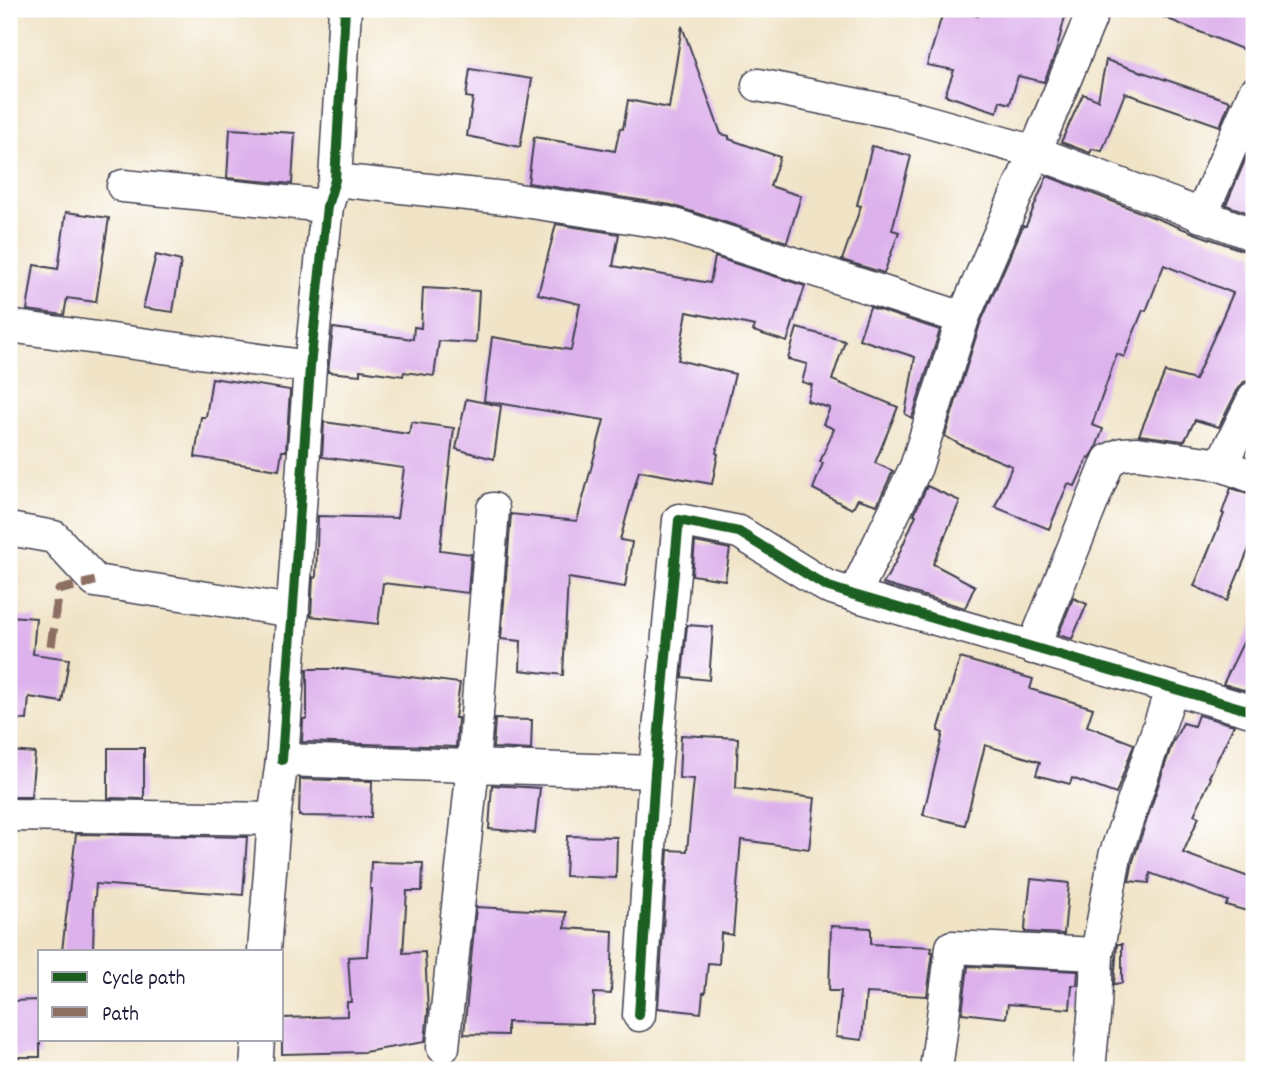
<svg xmlns="http://www.w3.org/2000/svg" width="1263" height="1079" font-family="Dekko,sans-serif">
	<rect width="100%" height="100%" fill="#fff"/>
	<filter id="ink" filterUnits="userSpaceOnUse"><feTurbulence type="fractalNoise" baseFrequency=".0143" numOctaves="2"/><feDisplacementMap in="SourceGraphic" scale="14" xChannelSelector="R" yChannelSelector="G"/><feConvolveMatrix kernelMatrix="1 2 1 2 8 2 1 2 1" color-interpolation-filters="sRGB"/></filter>
	<filter id="wash" filterUnits="userSpaceOnUse"><feTurbulence type="fractalNoise" baseFrequency=".00686" numOctaves="4" result="noise"/><feDisplacementMap in="SourceGraphic" scale="28" xChannelSelector="R" yChannelSelector="G"/><feGaussianBlur stdDeviation="1.57" result="paint"/><feColorMatrix in="noise" values="0 0 0 0 0 0 0 0 0 0 0 0 0 0 0 0 0 1.4 0 .05"/><feComposite in="paint" operator="in"/></filter>
	<g filter="url(#wash)">
		<rect width="100%" height="100%" fill="#f0e3c6"/>
		<g id="blocks">
			<!-- building -->
			<g fill="#ddb1ec">
				<polygon points="944,9 954,9 978,16 980,9 1000,9 1028,16 1029,9 1067,9 1056,52 1044,82 1018,76 1010,104 1000,101 997,112 945,95 954,70 927,65"/>
				<polygon points="1146,9 1254,9 1254,54 1146,10"/>
				<polygon points="682,26 721,134 729,136 729,139 780,157 770,186 801,196 787,242 671,205 528,183 534,137 615,151 620,128 623,129 628,100 669,108"/>
				<polygon points="1106,60 1230,101 1220,126 1125,93 1102,151 1092,149 1090,153 1061,142 1083,94 1098,100"/>
				<polygon points="470,69 532,79 520,147 467,136 473,98 466,97"/>
				<polygon points="230,129 295,133 292,184 227,178"/>
				<polygon points="1254,139 1254,215 1226,205"/>
				<polygon points="872,146 911,156 892,230 899,232 884,273 842,260 861,206 857,205"/>
				<polygon points="1047,176 1194,233 1247,252 1254,253 1254,380 1244,382 1238,389 1219,427 1195,420 1185,440 1183,441 1139,435 1165,372 1195,380 1233,293 1164,265 1146,311 1143,310 1124,357 1117,354 1092,425 1103,429 1095,450 1090,458 1088,457 1075,486 1068,484 1049,529 995,507 1012,466 961,445 945,436 980,324 1023,226 1026,226"/>
				<polygon points="66,212 109,218 96,302 67,298 64,315 27,310 34,265 58,269"/>
				<polygon points="556,224 619,234 613,266 710,283 715,257 805,286 787,342 753,331 755,326 687,312 678,360 735,374 716,453 718,454 712,484 639,471 620,540 632,542 625,587 568,578 563,675 520,670 521,641 501,639 511,514 577,521 604,420 484,401 492,337 571,350 580,304 538,294"/>
				<polygon points="156,255 181,261 173,312 143,308"/>
				<polygon points="423,288 479,291 476,343 439,341 434,376 404,372 403,376 360,370 360,375 328,372 333,328 413,339 414,327 421,328"/>
				<polygon points="870,307 940,330 912,418 905,414 915,357 859,339"/>
				<polygon points="797,328 845,341 832,380 898,407 875,463 893,471 877,505 858,499 852,509 813,489 823,463 820,462 834,429 823,424 830,408 807,401 812,385 802,382 807,364 788,359"/>
				<polygon points="212,378 290,390 286,451 282,451 279,470 195,457 201,417 206,417"/>
				<polygon points="466,399 501,406 494,459 456,449"/>
				<polygon points="324,422 409,434 411,422 454,428 440,550 471,554 468,593 383,583 378,624 311,616 313,577 316,578 318,516 397,518 404,468 322,457"/>
				<polygon points="927,486 960,501 933,564 975,586 965,608 883,584 895,563 916,515 914,514"/>
				<polygon points="1231,488 1254,495 1254,537 1227,601 1194,586 1224,514 1222,513"/>
				<polygon points="695,542 730,549 725,580 692,575"/>
				<polygon points="1073,598 1087,604 1072,639 1058,635"/>
				<polygon points="9,616 36,618 33,654 69,659 62,702 29,697 27,720 9,719"/>
				<polygon points="1254,620 1254,693 1223,684"/>
				<polygon points="687,625 713,627 709,680 682,677"/>
				<polygon points="960,658 1033,679 1030,689 1093,708 1087,726 1134,744 1116,794 1072,778 1070,784 1036,775 1040,762 985,745 965,825 923,815 943,733 938,731"/>
				<polygon points="307,669 344,669 460,683 455,718 458,718 456,747 302,742 303,719 307,719"/>
				<polygon points="1198,715 1234,725 1209,777 1211,778 1194,815 1199,817 1183,853 1254,879 1254,913 1226,905 1228,901 1150,873 1149,883 1129,881 1133,861 1172,744 1183,723 1194,726"/>
				<polygon points="495,719 532,720 531,750 493,748"/>
				<polygon points="681,735 738,738 736,788 815,798 809,849 741,840 733,935 721,933 719,964 708,963 705,993 703,993 701,1013 658,1008 668,850 687,851 694,779 679,778"/>
				<polygon points="108,748 144,748 144,799 108,798"/>
				<polygon points="9,751 35,753 31,797 9,797"/>
				<polygon points="300,779 372,781 371,817 299,816"/>
				<polygon points="492,785 540,788 535,833 489,829"/>
				<polygon points="76,834 247,837 243,895 96,884 94,909 93,951 62,951"/>
				<polygon points="567,836 617,837 616,878 565,876"/>
				<polygon points="371,862 423,863 422,891 407,891 403,953 425,952 428,1011 425,1042 364,1052 282,1054 282,1018 347,1016 347,1002 351,1002 348,957 367,956 372,889 370,889"/>
				<polygon points="1031,879 1069,883 1064,934 1025,932 1026,913 1027,913"/>
				<polygon points="476,907 566,912 565,928 613,931 611,994 594,993 593,1024 507,1022 507,1035 464,1034"/>
				<polygon points="831,926 871,928 871,944 932,947 931,952 933,952 927,996 866,993 862,1040 836,1037 841,991 829,991"/>
				<polygon points="1117,944 1122,944 1122,983 1114,984"/>
				<polygon points="968,966 1078,971 1077,985 1072,985 1070,1009 1008,1004 1006,1018 962,1013"/>
				<polygon points="40,1000 40,1057 9,1057 9,1001"/>
			</g>
		</g>
	</g>
	<g filter="url(#ink)">
		<use href="#blocks" fill-opacity="0" stroke="#413f50" stroke-width="2"/>
		<g fill="none" stroke-linecap="round" stroke-linejoin="round">
			<defs>
				<g id="minor">
					<polyline points="758,85 893,112 1035,152 1254,235"/>
					<polyline points="335,180 505,198 668,223 963,318"/>
					<polyline points="123,186 327,206"/>
					<polyline points="1201,216 1254,93"/>
					<polyline points="9,326 310,367"/>
					<polyline points="1221,465 1254,398"/>
					<polyline points="9,529 54,537 95,581 293,611"/>
					<polyline points="854,595 916,467 963,318 1035,152 1094,9"/>
					<polyline points="1033,648 1109,460 1122,454 1137,453 1221,465 1254,477"/>
					<polyline points="282,760 310,367 327,206 335,180 345,9"/>
					<polyline points="9,815 274,819"/>
					<polyline points="264,951 274,819 282,760 655,772"/>
					<polyline points="639,1015 655,772 679,520 739,532 826,586 854,595 1254,712"/>
					<polyline points="443,1047 473,766 493,509"/>
					<polyline points="256,1070 258,1039"/>
					<polyline points="936,1070 952,947 1097,954"/>
					<polyline points="1089,1070 1095,1006 1097,954 1115,856 1172,688"/>
				</g>
			</defs>
			<!-- minor casing -->
			<use href="#minor" stroke="#413f50" stroke-width="35"/>
			<!-- minor -->
			<use href="#minor" stroke="#fff" stroke-width="32"/>
			<!-- quiet -->
			<polyline stroke="#8d6e63" stroke-width="9" stroke-dasharray="18 9" stroke-linecap="butt" points="51,646 59,590 95,581"/>
			<defs>
				<g id="cycleway">
					<polyline points="282,760 310,367 327,206 335,180 345,9"/>
					<polyline points="639,1015 655,772 679,520 739,532 826,586 854,595 1254,712"/>
				</g>
			</defs>
			<!-- cycleway casing -->
			<use href="#cycleway" stroke="#fff" stroke-width="15"/>
			<!-- cycleway -->
			<use href="#cycleway" stroke="#1b5e20" stroke-width="10"/>
		</g>
	</g>
	<!-- margin -->
	<rect width="1263" height="1079" fill="none" stroke="#fff" stroke-width="35"/>
	<!-- legend -->
	<rect x="38" y="950" width="245" height="91" fill="#ffffff" stroke="#a7a7b1" stroke-width="2"/>
	<rect x="52" y="972" width="35" height="10" fill="#1b5e20" stroke="#a7a7b1" stroke-width="2"/>
	<text x="102" y="984" font-size="21" fill="#22223b">Cycle path</text>
	<rect x="52" y="1007" width="35" height="10" fill="#8d6e63" stroke="#a7a7b1" stroke-width="2"/>
	<text x="102" y="1020" font-size="21" fill="#22223b">Path</text>
</svg>
